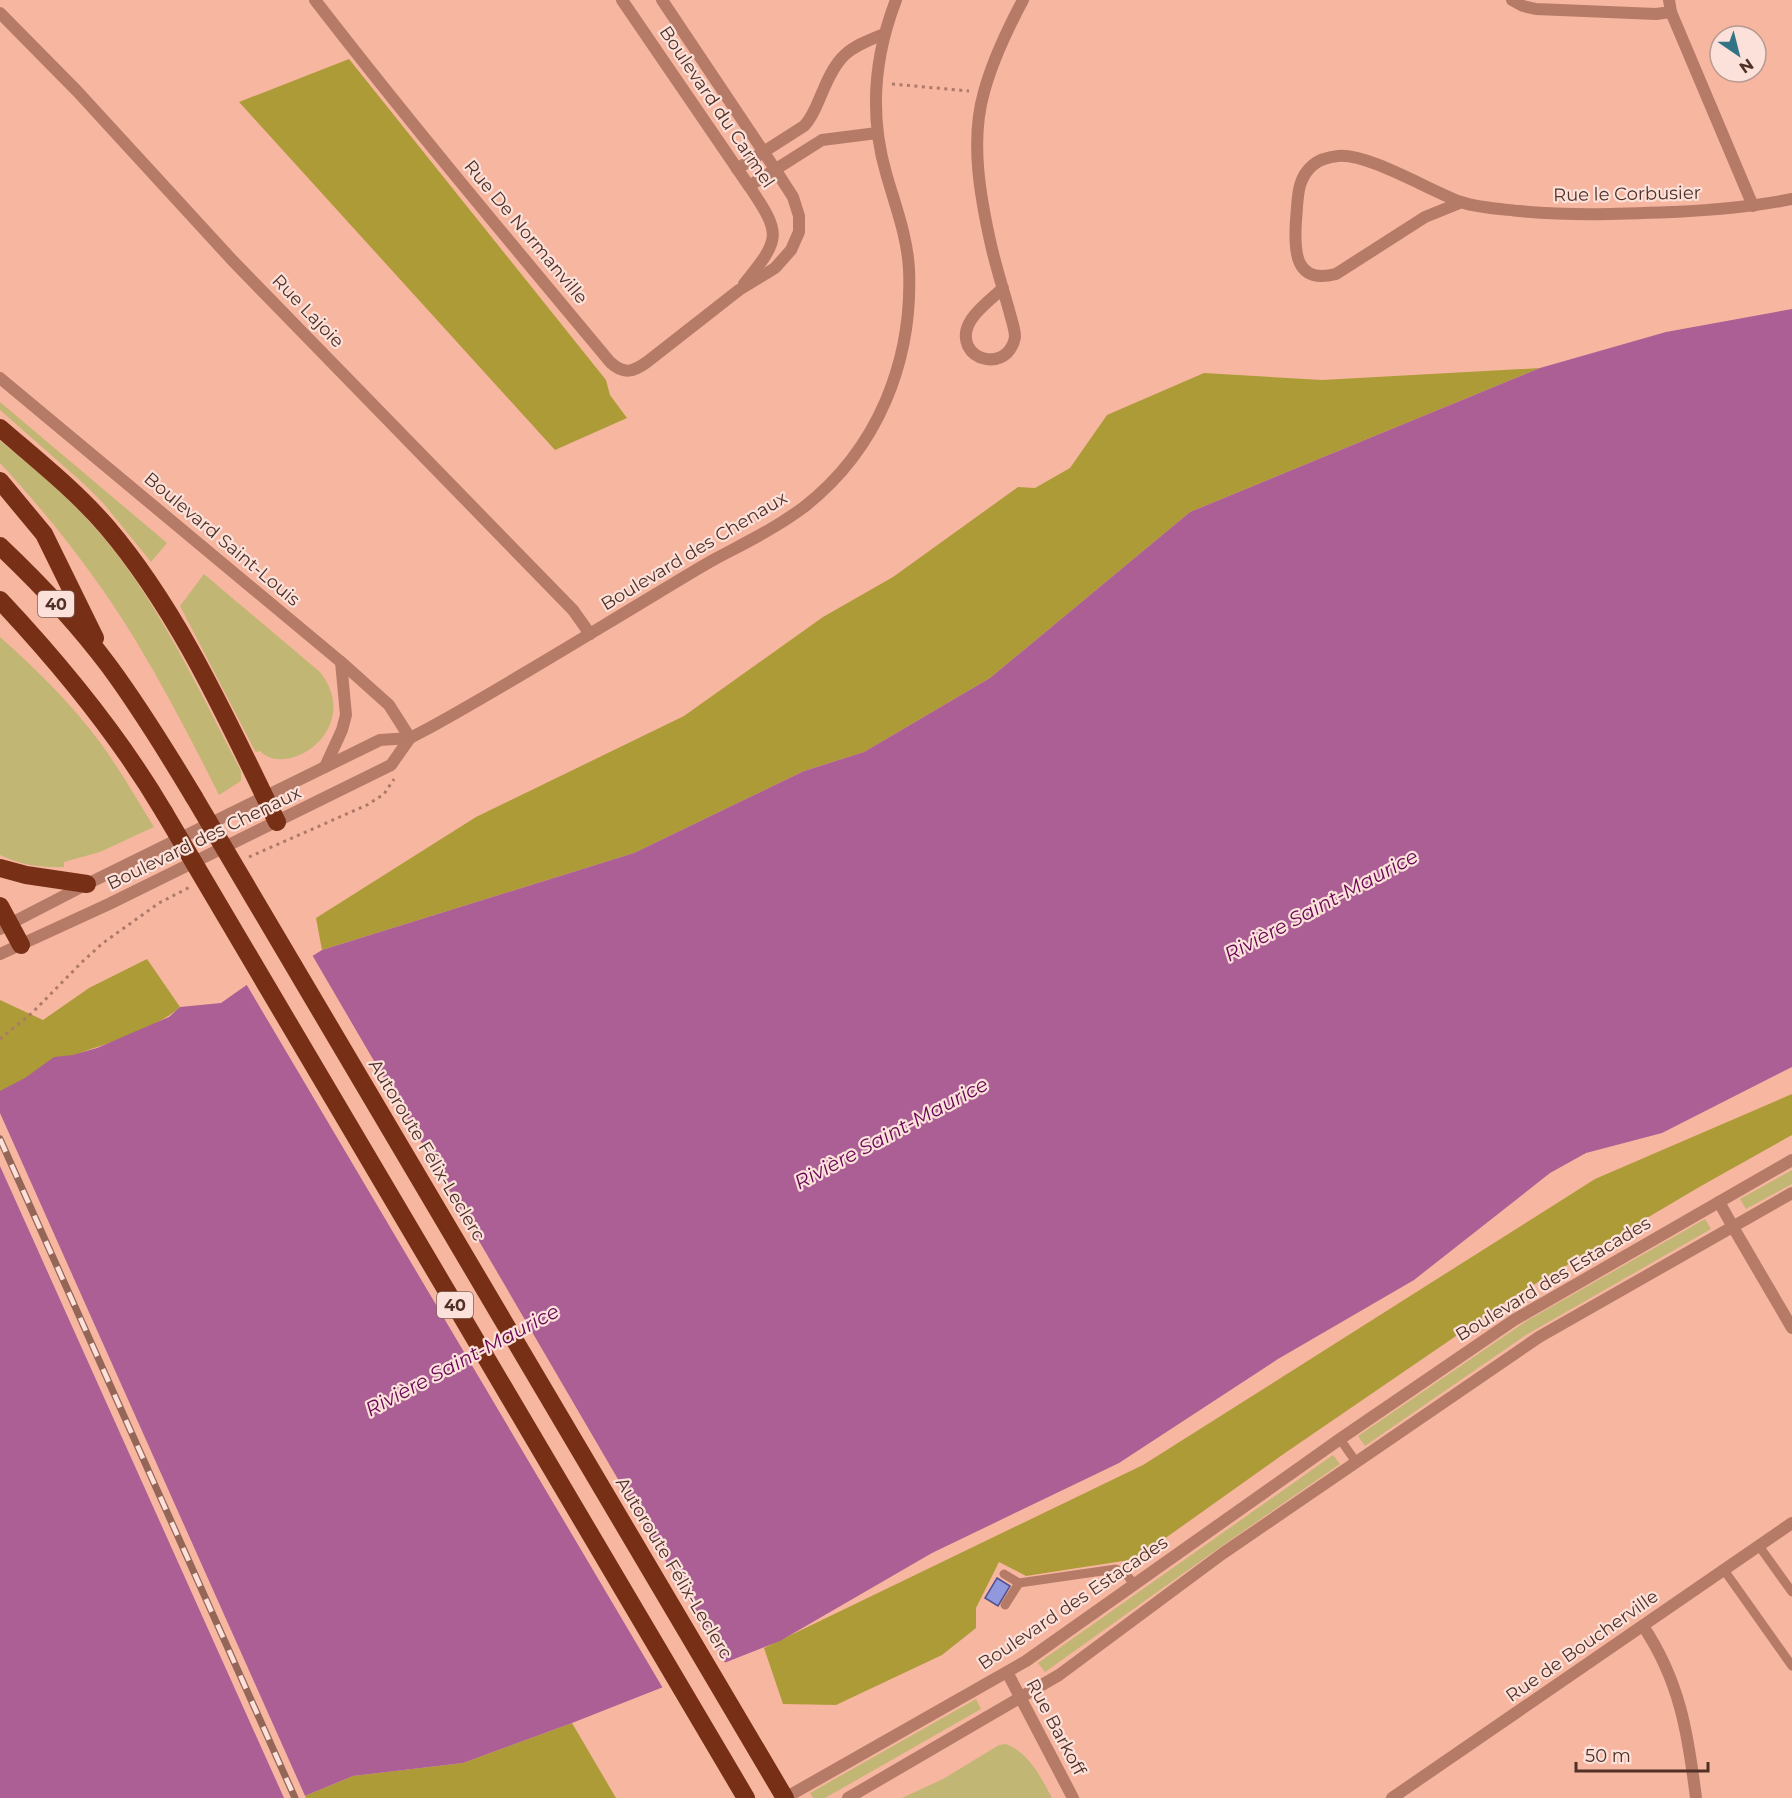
<svg xmlns="http://www.w3.org/2000/svg" width="1792" height="1798" font-family="Montserrat,sans-serif">
	<rect width="100%" height="100%" fill="#f7b6a0"/>
	<!-- green -->
	<g fill="#c2b675">
		<polygon points="0,402 167,543 151,562 104,504 84,484 0,410"/>
		<path d="M0,441c37,29 73,60 104,97 57,69 96,154 137,233v10l-22,14c-26,-52 -53,-104 -83,-154 -38,-63 -86,-124 -136,-178z"/>
		<path d="M204,574l116,98c44,56 -32,108 -60,79l-4,1 -2,-3 -74,-143z"/>
		<path d="M0,637c36,32 70,65 99,104 20,27 37,57 55,86l-54,25 -36,10v5c-22,1 -44,-2 -64,-12z"/>
		<polygon points="1792,1170 1792,1184 1746,1209 1740,1199"/>
		<polygon points="1705,1219 1711,1229 1526,1335 1365,1446 1358,1436 1528,1320"/>
		<polygon points="1333,1455 1340,1464 1219,1548 1045,1672 1038,1663"/>
		<polygon points="976,1699 981,1709 825,1798 813,1798 810,1793"/>
		<path d="M1006,1744c24,10 34,32 46,54h-150l41,-19 56,-34z"/>
	</g>
	<!-- forest -->
	<g fill="#ad9b38">
		<polygon points="349,59 606,380 610,395 627,418 555,450 239,102"/>
		<polygon points="1540,368 1190,512 990,678 864,752 804,771 634,853 322,950 316,918 476,817 684,716 823,617 893,577 1018,487 1035,488 1070,468 1107,415 1204,373 1322,380"/>
		<path d="M147,959l33,48c-26,23 -73,36 -105,48 -26,10 -51,26 -75,38v-93l43,20 46,-32z"/>
		<polygon points="1792,1094 1792,1135 1701,1186 1513,1297 1285,1453 1136,1559 1026,1576 999,1562 976,1608 976,1628 942,1655 836,1705 783,1704 764,1648 1143,1465 1595,1179"/>
		<polygon points="572,1723 616,1798 300,1798 353,1776 463,1763"/>
	</g>
	<!-- water -->
	<polygon fill="#ab5f95" points="1792,309 1792,1067 1662,1133 1586,1153 1550,1173 1414,1280 1278,1359 1119,1463 932,1553 780,1641 572,1723 463,1763 353,1776 300,1798 0,1798 0,1091 25,1078 54,1057 73,1055 97,1048 169,1017 180,1007 221,1003 248,984 298,965 322,950 634,853 804,771 864,752 990,678 1190,512 1540,368 1666,332"/>
	<!-- pier -->
	<g fill="#f7b6a0">
		<polygon points="311,953 727,1666 664,1690 245,982 260,975 279,971"/>
		<polygon points="0,1113 306,1798 284,1798 0,1166"/>
	</g>
	<!-- building -->
	<polygon fill="#9198de" stroke="#4e5291" stroke-width="1.5" points="997,1578 1010,1586 998,1606 985,1598"/>
	<g fill="none" stroke-linecap="round" stroke-linejoin="round">
		<!-- path -->
		<g stroke="#ad7a6a" stroke-width="3" stroke-dasharray="3 4.5" stroke-linecap="butt">
			<polyline points="892,84 969,91"/>
			<polyline points="249,857 367,805 384,794 394,779"/>
			<polyline points="0,1039 32,1013 83,961 103,943 159,903 190,887"/>
		</g>
		<!-- service -->
		<g stroke="#b67b67" stroke-width="9">
			<polyline points="1340,1439 1356,1462"/>
			<polyline points="1759,1546 1792,1592"/>
			<polyline points="1724,1570 1792,1666"/>
			<polyline points="1004,1574 1019,1583"/>
			<polyline points="1005,1605 1019,1583 1116,1569 1126,1574 1134,1584"/>
		</g>
		<!-- minor -->
		<g stroke="#b67b67" stroke-width="12">
			<path d="M315,0c95,123 195,242 295,362 14,13 23,10 37,0l92,-72 36,-22 16,-18 8,-18v-16l-6,-19 -18,-28"/>
			<polyline points="1512,0 1523,6 1536,9 1656,14 1671,12 1669,0"/>
			<polyline points="1671,12 1753,206"/>
			<polyline points="0,13 77,91 233,261 573,610 590,634"/>
			<path d="M1462,202l-37,15 -89,57c-42,11 -42,-24 -40,-54 2,-20 0,-41 17,-55 7,-6 16,-8 25,-9 30,-3 92,35 123,46 18,6 40,7 58,9 53,5 103,3 155,1 40,-2 79,-5 118,-13"/>
			<path d="M744,284c37,-46 38,-49 5,-98"/>
			<path d="M1003,288c-14,14 -46,34 -35,58 7,14 27,18 39,7 4,-4 7,-10 8,-16 0,-9 -4,-18 -6,-27 -6,-21 -13,-43 -18,-65 -11,-49 -21,-105 -7,-153 9,-33 23,-62 39,-92"/>
			<polyline points="1733,1227 1792,1328"/>
			<path d="M1643,1626c37,55 45,108 53,172"/>
			<polyline points="1392,1798 1792,1523"/>
		</g>
		<!-- tertiary -->
		<g stroke="#b67b67" stroke-width="12">
			<polyline points="622,0 749,186 822,140 877,133"/>
			<polyline points="662,0 775,169"/>
			<path d="M737,169l67,-43c9,-9 13,-22 18,-33 16,-38 24,-44 62,-59"/>
			<polyline points="0,378 341,662 389,705 410,738"/>
			<polyline points="325,767 342,730 346,715 341,662"/>
			<path d="M0,929l87,-45 293,-144 30,-2 21,-11c76,-42 150,-88 225,-133 19,-11 39,-24 59,-35 30,-16 61,-31 89,-52 74,-58 109,-146 105,-238 -2,-34 -14,-64 -23,-96 -17,-59 -12,-116 10,-173"/>
			<polyline points="0,954 109,904 391,765 410,738"/>
			<polyline points="1719,1202 1733,1227"/>
			<polyline points="1007,1672 1073,1798"/>
			<polyline points="785,1798 1026,1661 1340,1439 1514,1320 1792,1160"/>
			<polyline points="848,1798 1059,1675 1222,1554 1539,1337 1792,1193"/>
		</g>
		<!-- motorway -->
		<g stroke="#773016" stroke-width="18">
			<path d="M0,428c37,32 75,62 107,99 73,86 121,195 170,295"/>
			<polyline points="0,481 44,534 95,638"/>
			<path d="M0,546c39,37 77,77 109,120 31,42 58,86 85,131"/>
			<path d="M0,600c62,66 118,134 164,212"/>
			<polyline points="0,868 26,875 87,884"/>
			<polyline points="0,906 21,945"/>
		</g>
		<defs>
			<polyline id="rail" points="0,1139 295,1798"/>
		</defs>
		<!-- rail casing -->
		<use href="#rail" stroke="#946657" stroke-width="7"/>
		<!-- rail -->
		<use href="#rail" stroke="#fbe1d9" stroke-width="4.5" stroke-dasharray="14" stroke-linecap="butt"/>
		<!-- motorway-bridge -->
		<g stroke="#773016" stroke-width="18">
			<polyline points="194,797 785,1798"/>
			<polyline points="164,812 746,1798"/>
		</g>
	</g>
	<g text-anchor="middle" dominant-baseline="central" stroke-width="4.5" stroke-linejoin="round" paint-order="stroke">
		<!-- shield labels -->
		<g fill="#fbe1d9" stroke="#84655c" stroke-width="1.5">
			<rect x="38" y="591" width="36" height="26" rx="4.5"/>
			<rect x="437" y="1292" width="36" height="26" rx="4.5"/>
		</g>
		<g font-size="16" font-weight="bold" fill="#513026">
			<text x="56" y="604">40</text>
			<text x="455" y="1305">40</text>
		</g>
		<!-- street labels -->
		<g font-size="18" fill="#513026" stroke="#fbe1d9">
			<text transform="translate(717 107) rotate(56)">Boulevard du Carmel</text>
			<text transform="translate(1627 194) rotate(-1)">Rue le Corbusier</text>
			<text transform="translate(526 232) rotate(50)">Rue De Normanville</text>
			<text transform="translate(308 311) rotate(46)">Rue Lajoie</text>
			<text transform="translate(222 539) rotate(40)">Boulevard Saint-Louis</text>
			<text transform="translate(694 551) rotate(-31)">Boulevard des Chenaux</text>
			<text transform="translate(204 838) rotate(-26)">Boulevard des Chenaux</text>
			<text transform="translate(427 1150) rotate(59)">Autoroute Félix-Leclerc</text>
			<text transform="translate(1553 1279) rotate(-31)">Boulevard des Estacades</text>
			<text transform="translate(674 1568) rotate(59)">Autoroute Félix-Leclerc</text>
			<text transform="translate(1073 1603) rotate(-34)">Boulevard des Estacades</text>
			<text transform="translate(1582 1646) rotate(-35)">Rue de Boucherville</text>
			<text transform="translate(1056 1727) rotate(62)">Rue Barkoff</text>
		</g>
		<!-- water labels -->
		<g font-size="20" font-style="italic" fill="#680554" stroke="#fbe1d9">
			<text transform="translate(1321 905) rotate(-28)">Rivière Saint-Maurice</text>
			<text transform="translate(891 1133) rotate(-28)">Rivière Saint-Maurice</text>
			<text transform="translate(462 1360) rotate(-28)">Rivière Saint-Maurice</text>
		</g>
	</g>
	<!-- north arrow -->
	<g transform="translate(1738 54) rotate(145)"><circle r="28" fill="#fbe1d9" stroke="#b79a91" stroke-width="1.5"/>
	<path d="M0-4.5L10 22L0 15L-10 22Z" fill="#327386"/>
	<text y="-9" font-size="16" font-weight="bold" text-anchor="middle" fill="#513026">N</text>
	</g>
	<!-- scale -->
	<path d="M1576 1762v9h132v-9" fill="none" stroke="#513026" stroke-width="3"/>
	<text x="1585" y="1762" font-size="18" fill="#513026" stroke="#fbe1d9" stroke-width="4.5" paint-order="stroke">50 m</text>
</svg>
